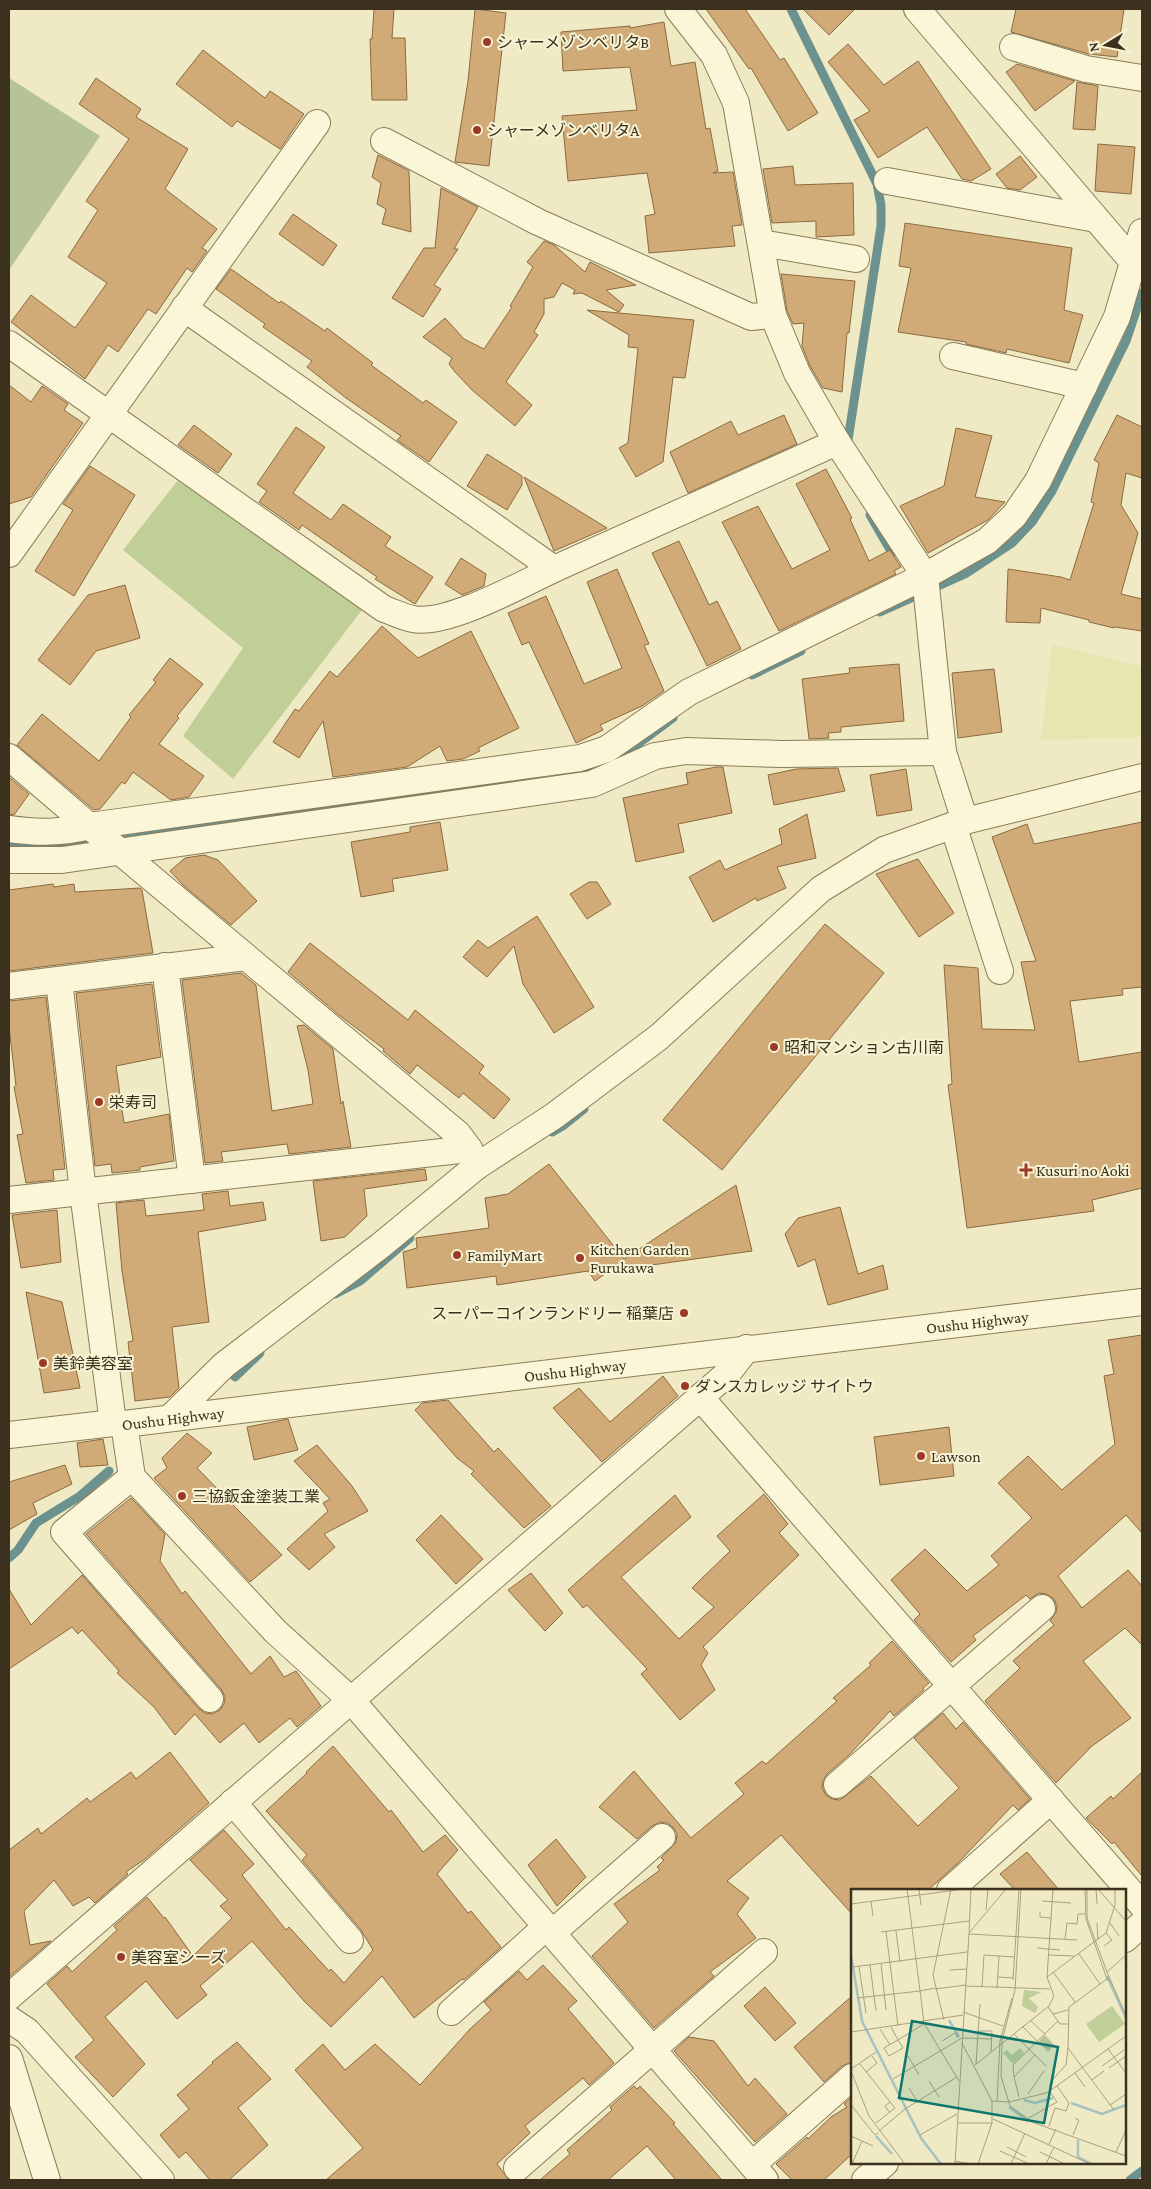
<svg xmlns="http://www.w3.org/2000/svg" width="1151" height="2189" font-family="'Crimson Pro','Noto Sans JP',serif">
	<rect width="100%" height="100%" fill="#f0eac4"/>
	<!-- farmland -->
	<polygon fill="#e6e6b1" points="1052,644 1142,667 1142,737 1041,740"/>
	<!-- green -->
	<polygon fill="#bfcf97" points="182,475 365,606 233,779 183,736 243,648 123,550"/>
	<!-- cemetery -->
	<polygon fill="#b6c396" points="9,78 100,136 9,270"/>
	<g fill="none" stroke-linecap="round" stroke-linejoin="round">
		<!-- stream -->
		<g stroke="#6c928f" stroke-width="9">
			<polyline points="791,9 877,184 881,205 881,226 848,440"/>
			<polyline points="870,515 892,553"/>
			<polyline points="880,612 965,574 1012,543 1032,522 1052,491 1126,341 1142,293"/>
			<polyline points="752,675 801,651"/>
			<polyline points="607,762 623,755 673,718"/>
			<polyline points="559,776 590,768"/>
			<polyline points="111,837 534,779"/>
			<polyline points="9,844 44,845 98,839"/>
			<polyline points="552,1132 564,1125 584,1109"/>
			<polyline points="335,1294 360,1281 410,1238"/>
			<polyline points="235,1377 260,1353"/>
			<polyline points="9,1558 18,1550 36,1523 80,1496 109,1471"/>
			<polyline points="1130,2180 1142,2171"/>
		</g>
	</g>
	<!-- building -->
	<g fill="#d0ab78" stroke="#8c6a3e">
		<polygon points="374,9 394,9 392,38 405,38 407,100 372,100 370,39 372,39"/>
		<polygon points="475,9 506,13 489,166 455,162 468,81"/>
		<polygon points="706,9 745,9 780,60 784,58 818,113 788,131 751,68 749,69"/>
		<polygon points="803,9 855,9 829,35"/>
		<polygon points="1016,9 1124,9 1117,57 1089,54 1011,32"/>
		<polygon points="664,22 671,66 695,62 706,129 710,128 718,171 713,173 733,172 742,225 732,226 735,246 649,253 645,216 655,214 647,173 568,181 562,116 637,110 630,67 563,71 561,32 630,26 630,28"/>
		<polygon points="848,44 884,85 918,61 991,169 971,181 962,179 927,127 878,158 854,120 870,111 828,62"/>
		<polygon points="203,50 265,98 270,91 304,114 280,149 237,121 232,127 176,84"/>
		<polygon points="1017,64 1075,81 1035,111 1006,72"/>
		<polygon points="96,78 141,109 136,117 188,149 165,189 217,229 202,248 207,251 192,272 187,268 156,314 148,309 118,352 108,345 85,379 11,322 31,295 75,328 107,283 68,257 98,210 86,201 129,139 79,104"/>
		<polygon points="1077,82 1098,86 1095,130 1073,129"/>
		<polygon points="1098,144 1135,147 1131,194 1095,191"/>
		<polygon points="378,155 409,171 411,232 382,224 386,209 377,204 381,183 372,177"/>
		<polygon points="1020,156 1037,177 1020,190 1007,188 996,174"/>
		<polygon points="793,166 795,185 853,183 854,235 816,237 816,221 772,223 763,169"/>
		<polygon points="441,188 478,207 454,249 458,249 434,285 441,289 423,317 392,298 424,248 435,248"/>
		<polygon points="293,214 337,245 323,266 279,234"/>
		<polygon points="905,223 1072,248 1064,310 1083,315 1069,363 1007,349 1006,353 966,344 966,342 898,332 911,268 899,266"/>
		<polygon points="544,241 554,245 585,272 590,262 636,285 606,290 624,305 619,312 582,293 573,294 575,290 562,283 554,297 544,299 544,314 534,332 538,335 506,382 532,405 515,426 472,390 455,372 449,364 452,358 423,337 445,318 464,339 484,349 512,307 510,306 533,267 527,262"/>
		<polygon points="231,269 279,303 281,301 325,331 327,328 373,363 371,365 423,403 426,400 457,422 429,462 397,440 401,436 346,398 307,367 312,361 263,327 265,324 216,289"/>
		<polygon points="781,274 855,281 849,333 847,333 842,392 823,388 810,366 802,346 804,323 793,324 787,311"/>
		<polygon points="587,310 694,320 685,378 673,377 663,462 636,477 619,448 628,443 638,348 628,347 629,335"/>
		<polygon points="9,385 31,402 42,386 68,404 64,410 83,423 31,497 9,504"/>
		<polygon points="784,415 797,444 688,493 670,452 731,421 738,435"/>
		<polygon points="1117,415 1142,427 1142,478 1126,473 1121,505 1138,533 1121,594 1142,599 1142,631 1115,627 1114,628 1089,622 1089,620 1041,608 1040,623 1006,622 1008,569 1061,577 1070,580 1094,503 1091,502 1099,463 1094,460"/>
		<polygon points="194,425 232,454 218,473 178,445"/>
		<polygon points="296,427 325,447 293,493 331,520 343,504 391,537 385,546 433,577 415,604 375,579 377,577 302,525 299,530 259,502 267,491 257,484"/>
		<polygon points="956,428 992,436 975,497 1005,502 988,520 928,553 900,506 944,486"/>
		<polygon points="487,454 522,476 522,485 507,510 467,486"/>
		<polygon points="90,466 135,495 74,596 35,571 73,510 63,504"/>
		<polygon points="826,469 852,518 850,519 869,561 890,550 901,567 894,571 896,574 779,631 722,522 758,506 792,569 830,550 796,484"/>
		<polygon points="524,477 607,528 554,551"/>
		<polygon points="679,541 709,605 717,601 741,649 707,666 652,553"/>
		<polygon points="461,558 486,574 484,586 462,595 445,584"/>
		<polygon points="617,569 649,644 644,645 664,691 642,706 600,725 603,730 576,743 529,642 522,645 508,613 546,596 584,684 622,668 587,582"/>
		<polygon points="125,585 140,638 96,651 70,685 38,660 88,595"/>
		<polygon points="382,626 418,658 471,631 519,728 478,748 480,751 463,759 447,761 440,746 407,767 333,777 323,721 299,758 273,742 295,709 299,711 330,671 337,677"/>
		<polygon points="170,658 203,684 177,716 179,718 159,744 204,776 189,797 171,800 133,772 125,784 122,782 100,809 94,810 17,745 42,714 99,761 131,717 129,715 156,682 153,680"/>
		<polygon points="899,664 904,721 841,727 841,732 828,733 829,738 809,739 802,679 850,673 849,668"/>
		<polygon points="994,669 1002,732 958,738 952,673"/>
		<polygon points="716,767 723,767 732,813 678,824 684,852 636,862 623,798 688,784 686,773"/>
		<polygon points="838,768 845,791 774,805 768,775 796,769"/>
		<polygon points="906,769 912,810 877,816 870,775"/>
		<polygon points="9,777 29,794 14,815 9,814"/>
		<polygon points="807,814 816,858 777,867 786,888 757,901 756,898 713,922 689,877 720,860 725,870 782,844 779,829"/>
		<polygon points="440,822 448,870 392,879 394,891 361,897 351,842 410,832 410,827"/>
		<polygon points="1142,822 1142,987 1122,989 1123,995 1070,1001 1079,1062 1142,1052 1142,1188 1092,1200 1094,1211 967,1228 948,1085 952,1084 944,965 978,968 982,1029 1035,1030 1021,962 1036,961 992,837 1027,824 1034,844"/>
		<polygon points="204,855 218,860 257,901 231,925 184,886 170,871 185,858"/>
		<polygon points="918,859 954,913 919,937 876,874"/>
		<polygon points="589,882 597,882 611,904 587,919 570,894"/>
		<polygon points="53,884 54,887 74,884 75,892 140,888 142,890 153,953 9,971 9,890"/>
		<polygon points="537,916 594,1007 554,1033 523,984 514,946 487,977 463,957 478,940 488,948"/>
		<polygon points="825,924 884,973 722,1170 663,1120"/>
		<polygon points="310,943 408,1020 415,1010 484,1066 479,1073 510,1099 494,1119 463,1093 459,1098 417,1065 410,1074 383,1051 384,1049 339,1015 288,972"/>
		<polygon points="241,973 256,985 272,1111 313,1104 308,1070 297,1026 304,1025 333,1049 341,1104 343,1101 351,1147 289,1154 287,1144 221,1152 223,1161 205,1163 182,980"/>
		<polygon points="152,984 161,1057 116,1066 124,1123 169,1114 174,1161 140,1167 140,1170 112,1173 111,1164 95,1166 76,993"/>
		<polygon points="46,997 65,1169 53,1170 54,1180 26,1183 17,1135 23,1134 14,1087 16,1086 9,1027 9,1001"/>
		<polygon points="549,1164 624,1259 736,1185 752,1251 609,1271 595,1281 588,1271 497,1285 496,1276 407,1288 403,1252 417,1248 416,1238 489,1228 485,1198 508,1194"/>
		<polygon points="425,1169 427,1180 364,1189 367,1216 345,1237 321,1241 313,1181"/>
		<polygon points="228,1191 230,1206 263,1202 266,1220 198,1232 209,1322 172,1327 179,1388 170,1397 135,1401 128,1342 133,1341 122,1271 116,1203 144,1200 146,1216 204,1210 202,1194"/>
		<polygon points="840,1207 858,1274 883,1265 888,1289 828,1305 815,1259 798,1267 785,1234 798,1218"/>
		<polygon points="57,1210 61,1262 21,1268 12,1215"/>
		<polygon points="26,1292 62,1302 80,1388 44,1393"/>
		<polygon points="1142,1335 1142,1533 1126,1515 1058,1576 1082,1608 1128,1570 1142,1586 1142,1645 1125,1628 1083,1661 1131,1718 1092,1746 1056,1783 985,1701 1020,1668 1013,1661 1054,1625 1050,1621 1056,1612 1057,1606 1054,1599 1046,1594 1039,1593 1030,1599 1026,1595 973,1636 976,1640 951,1662 914,1620 920,1614 891,1580 925,1549 967,1591 999,1565 991,1556 1032,1518 998,1483 1028,1456 1062,1490 1115,1444 1104,1376 1114,1374 1108,1340"/>
		<polygon points="663,1376 678,1396 602,1462 553,1408 579,1388 610,1422"/>
		<polygon points="448,1400 494,1452 498,1448 551,1506 524,1528 471,1474 474,1471 457,1458 415,1410 422,1403"/>
		<polygon points="288,1419 298,1450 254,1460 247,1427"/>
		<polygon points="949,1427 954,1476 880,1485 874,1437"/>
		<polygon points="187,1433 212,1453 197,1468 282,1555 250,1582 154,1478 167,1468 162,1458"/>
		<polygon points="103,1439 108,1465 80,1467 77,1443"/>
		<polygon points="317,1445 352,1486 368,1511 324,1534 335,1547 309,1570 287,1549 328,1511 323,1503 330,1499 294,1461"/>
		<polygon points="65,1465 72,1484 33,1503 37,1514 9,1530 9,1482"/>
		<polygon points="764,1494 788,1524 779,1533 799,1555 703,1647 708,1653 701,1665 715,1690 680,1720 641,1674 647,1669 587,1605 583,1608 568,1590 675,1495 691,1517 621,1577 679,1639 714,1607 692,1588 730,1551 717,1536"/>
		<polygon points="131,1498 165,1534 160,1561 182,1594 185,1591 251,1674 270,1656 284,1677 296,1671 321,1706 297,1727 290,1718 259,1743 244,1723 220,1743 195,1714 175,1735 154,1707 117,1673 119,1671 82,1630 78,1634 72,1627 9,1669 9,1589 31,1625 82,1575 199,1709 205,1713 212,1714 220,1710 224,1704 225,1697 221,1689 86,1534"/>
		<polygon points="441,1515 483,1559 456,1584 416,1540"/>
		<polygon points="531,1573 563,1613 545,1631 508,1590"/>
		<polygon points="892,1641 929,1683 923,1688 924,1690 894,1716 890,1711 850,1754 827,1774 823,1781 822,1787 825,1794 832,1799 840,1800 871,1776 918,1826 959,1788 914,1738 943,1713 956,1729 963,1722 1030,1799 1018,1810 1013,1805 958,1863 928,1890 852,1890 852,1914 781,1835 727,1881 749,1898 737,1914 756,1938 710,1972 714,1976 654,2028 592,1956 628,1922 614,1904 660,1870 657,1867 664,1860 661,1858 676,1842 677,1834 673,1827 667,1823 660,1822 652,1826 637,1839 599,1807 634,1771 691,1838 744,1794 735,1783 762,1761 766,1764 837,1701 833,1698 871,1665 869,1663"/>
		<polygon points="333,1746 389,1812 391,1810 423,1852 445,1835 458,1850 437,1874 468,1913 471,1911 501,1947 464,1980 462,1979 414,2018 382,1976 331,2027 304,2001 252,1941 200,1986 207,1995 177,2019 146,1981 105,2017 145,2064 113,2097 75,2057 94,2040 47,1984 67,1966 72,1972 117,1930 114,1926 147,1897 164,1918 165,1917 193,1956 232,1918 220,1906 228,1900 190,1860 224,1830 254,1864 242,1875 286,1930 289,1927 329,1971 331,1969 344,1983 373,1950 361,1930 302,1860 307,1855 266,1811 307,1773 306,1772"/>
		<polygon points="170,1752 209,1803 145,1859 126,1872 128,1874 95,1903 89,1897 73,1906 54,1880 24,1911 30,1945 51,1941 9,1977 9,1850 38,1828 41,1834 87,1798 90,1802 131,1772 136,1779"/>
		<polygon points="1142,1772 1142,1876 1114,1842 1112,1844 1086,1818 1111,1796 1113,1799"/>
		<polygon points="556,1839 586,1877 557,1906 528,1865"/>
		<polygon points="1027,1852 1059,1890 1015,1890 1000,1874"/>
		<polygon points="543,1965 577,2001 568,2009 614,2063 589,2085 583,2078 525,2126 530,2133 497,2164 509,2180 326,2180 363,2148 295,2070 323,2044 345,2070 375,2044 420,2085 470,2029 491,2010 484,2002 519,1971 527,1980"/>
		<polygon points="765,1987 796,2023 775,2041 744,2006"/>
		<polygon points="852,1996 852,2062 842,2066 824,2082 794,2047"/>
		<polygon points="689,2037 714,2041 748,2086 755,2078 787,2114 755,2142 674,2051"/>
		<polygon points="237,2042 271,2079 238,2108 268,2145 229,2180 210,2180 186,2152 179,2158 160,2135 189,2109 177,2095 213,2063 212,2062"/>
		<polygon points="634,2086 637,2089 640,2086 675,2123 673,2124 722,2180 676,2180 647,2146 608,2180 540,2180 570,2154 567,2150 612,2110 610,2107"/>
		<polygon points="852,2097 852,2154 824,2180 792,2180 776,2164 807,2137 808,2139 831,2117 847,2107 844,2104"/>
	</g>
	<g fill="none" stroke-linecap="round" stroke-linejoin="round">
		<defs>
			<g id="minor">
				<polyline points="678,9 714,55 736,103 773,315 797,373 837,442 925,576 943,752 965,821"/>
				<polyline points="917,9 1134,263"/>
				<polyline points="1013,47 1086,69 1142,78"/>
				<polyline points="384,141 538,222 751,317 773,315"/>
				<polyline points="887,181 1096,219"/>
				<polyline points="761,243 856,259"/>
				<polyline points="184,308 554,569 837,442"/>
				<path d="M9,344l375,265c9,3 19,8 29,10 34,7 109,-35 141,-50"/>
				<polyline points="953,356 1084,386"/>
				<polyline points="9,554 317,123"/>
				<polyline points="9,757 94,830 458,1134 469,1149 477,1166"/>
				<polyline points="953,825 1000,971"/>
				<path d="M9,829c30,4 51,4 81,-3l490,-68 27,-9 82,-57 236,-116 62,-35 27,-25 24,-35 79,-164 25,-85"/>
				<polyline points="9,860 62,860 592,784 655,756 686,751 782,754 943,752"/>
				<polyline points="165,966 192,1180"/>
				<polyline points="59,980 83,1192 113,1423"/>
				<polyline points="9,986 246,957"/>
				<polyline points="9,1200 469,1149"/>
				<polyline points="700,1397 1142,1905"/>
				<polyline points="171,1417 224,1365 380,1246 477,1166 554,1116 659,1037 821,889 884,850 965,821 1142,777"/>
				<polyline points="124,1424 132,1477 275,1631 351,1700 765,2180"/>
				<path id="s1" d="M9,1435l104,-12 11,1 1018,-122"/>
				<polyline points="132,1477 64,1532 210,1699"/>
				<polyline points="837,1785 1042,1608"/>
				<polyline points="233,1802 350,1940"/>
				<polyline points="950,1890 1051,1800"/>
				<polyline points="552,1933 662,1837"/>
				<polyline points="1125,1939 1142,1924"/>
				<polyline points="9,1997 727,1374 747,1348"/>
				<polyline points="451,2012 547,1926"/>
				<polyline points="9,2019 27,2031 161,2180"/>
				<polyline points="9,2058 47,2180"/>
				<polyline points="752,2165 852,2077"/>
				<polyline points="517,2168 764,1952"/>
				<polyline points="865,2180 885,2163"/>
			</g>
		</defs>
		<!-- minor casing -->
		<use href="#minor" stroke="#8b7c59" stroke-width="28"/>
		<!-- minor -->
		<use href="#minor" stroke="#faf6d7" stroke-width="26"/>
	</g>
	<!-- markers -->
	<g fill="#9d3a27" stroke="#f7f3d4" stroke-width="2">
		<circle cx="487" cy="42" r="5"/>
		<circle cx="477" cy="130" r="5"/>
		<circle cx="774" cy="1047" r="5"/>
		<circle cx="99" cy="1102" r="5"/>
		<path d="M1023.5 1162.5h5v5h5v5h-5v5h-5v-5h-5v-5h5z"/>
		<circle cx="457" cy="1255" r="5"/>
		<circle cx="580" cy="1258" r="5"/>
		<circle cx="684" cy="1313" r="5"/>
		<circle cx="43" cy="1363" r="5"/>
		<circle cx="685" cy="1386" r="5"/>
		<circle cx="921" cy="1456" r="5"/>
		<circle cx="182" cy="1496" r="5"/>
		<circle cx="121" cy="1957" r="5"/>
	</g>
	<g text-anchor="middle" dominant-baseline="central" stroke-width="4" stroke-linejoin="round" paint-order="stroke">
		<!-- poi labels -->
		<g font-size="16" fill="#3b311e" stroke="#f7f3d4" text-anchor="start">
			<text x="497" y="42">シャーメゾンベリタB</text>
			<text x="487" y="130">シャーメゾンベリタA</text>
			<text x="784" y="1047">昭和マンション古川南</text>
			<text x="109" y="1102">栄寿司</text>
			<text x="1036" y="1170">Kusuri no Aoki</text>
			<text x="590" y="1249">Kitchen Garden<tspan x="590" dy="18">Furukawa</tspan></text>
			<text x="467" y="1255">FamilyMart</text>
			<text x="674" y="1313" text-anchor="end">スーパーコインランドリー 稲葉店</text>
			<text x="53" y="1363">美鈴美容室</text>
			<text x="695" y="1386">ダンスカレッジ サイトウ</text>
			<text x="931" y="1456">Lawson</text>
			<text x="192" y="1496">三協鈑金塗装工業</text>
			<text x="131" y="1957">美容室シーズ</text>
		</g>
		<!-- street labels -->
		<g font-size="16" fill="#3b311e" stroke="#f7f3d4">
			<text stroke="none"><textPath href="#s1" startOffset="975">Oushu Highway</textPath></text>
			<text stroke="none"><textPath href="#s1" startOffset="570">Oushu Highway</textPath></text>
			<text stroke="none"><textPath href="#s1" startOffset="165">Oushu Highway</textPath></text>
		</g>
	</g>
	<!-- overview -->
	<g transform="translate(851 1889)">
		<rect width="275" height="275" fill="#f0eac4"/>
		<path d="M173,101l18,2 -13,6 9,9 -3,6 -13,-7zM261,117l13,18 -26,18 -13,-18zM169,159l4,5 -11,11 -10,-11 4,-3 5,5z" fill="#bfcf97"/>
		<path d="M194,146l9,10 -6,7 -10,-10z" fill="#b6c396"/>
		<path fill="none" stroke="#a6c3bf" stroke-width="2.5" d="M0,66l11,66 59,117 20,26M256,87l19,42M98,131l10,17M173,211l11,3 18,-5M220,214l31,11 24,-9M158,218l19,14M25,247l16,18M227,251v17l14,7"/>
		<path fill="none" stroke="#a8a082" stroke-width="1" d="M68,0l2,16M170,0l-6,101 -13,51 -1,35 9,30 22,16 94,34M234,0l1,30 21,60M236,0v29l20,54M245,0l1,15M247,0l28,32M20,12l2,15M191,12l29,2M0,15l113,-15M135,21l2,-21M189,23v5l11,1M246,34l1,17M259,34l9,13M45,42l4,31M30,43l88,-11M35,43l12,94M118,43l2,-43M118,45l108,6M214,50l2,-16 10,1 1,-10h7M253,57l8,-6 -6,-7M186,59l23,2M228,65l21,30M197,66l26,1M275,66l-19,17 19,44M30,75l5,46M19,76l6,46M2,78l114,-15M8,78l7,46M99,81l17,-1M202,83l22,30M147,88l16,1M196,88l6,-88M162,91l6,-91M259,92l-3,-2 -38,28 -1,41 46,62M115,97l84,3M131,98l2,-32 31,2M84,99l-15,3 4,32 35,58M146,99l2,-32M84,100l31,-4M6,109l63,-7 -13,-102M197,118l12,17h8M112,123l40,14M202,125l15,-4M93,131l-11,-45 18,-86M179,131l15,14M171,137l15,15M40,138l7,13 5,8 -14,8 -5,-8 14,-8 24,-15 1,-1M29,140l10,16M127,142h14l-1,21M0,143l112,-17M163,145l32,32M111,149l30,1M91,152l13,-8 3,5M111,154l30,58v22l-14,41M257,160l18,24M57,167l11,19M9,175l35,44 -19,15M125,175l4,-60M124,176l74,-59 5,-10 -7,-19 59,-44 9,-28v-16M251,177l22,-16M258,179l17,-12M0,180l25,-17M0,182l18,45 36,48M15,183l11,-9 -5,-7M224,184l10,14M163,188l-1,-12 45,-44M42,190l69,-41M241,191l12,-9M78,192l10,16M58,199l8,13M200,201l75,-54M177,205l16,-23M168,208l-5,-20 21,-22M141,212l17,1 41,-10 3,-13 13,-14 2,-17M146,212l3,-60 12,-43M0,216l24,30 3,-2M259,216l16,-11M39,224l-5,-7 5,-4M142,230l97,45M176,230l30,-17 -7,-10M106,234h35M198,237l6,-18 11,3 3,-8 -12,-17M28,242l26,-22 52,-32M69,246l37,-21M222,246l6,-15 -4,-2M0,247l22,10M198,255l7,-15M156,258l19,10M149,262l27,12M189,263l25,12M265,263l10,-22M104,272l16,3M1,275l10,-23M104,275l14,-231 37,-44M160,275l14,-31M195,275l8,-17"/>
		<path fill="#0f766e" fill-opacity="0.15" stroke="#0f766e" stroke-width="2.5" d="M61,132l146,26 -14,76 -145,-25z"/>
		<rect width="275" height="275" fill="none" stroke="#3b311e" stroke-width="2.5"/>
	</g>
	<!-- border -->
	<rect width="1151" height="2189" fill="none" stroke="#3b311e" stroke-width="20"/>
	<!-- north arrow -->
	<g transform="translate(1106 45) rotate(260)" stroke="#f7f3d4" stroke-width="4" paint-order="stroke">
	<path d="M0-4L9 19L0 12L-9 19Z" fill="#3b311e"/>
	<text y="-8" font-size="14" font-weight="bold" text-anchor="middle" fill="#3b311e">N</text>
	</g>
</svg>
